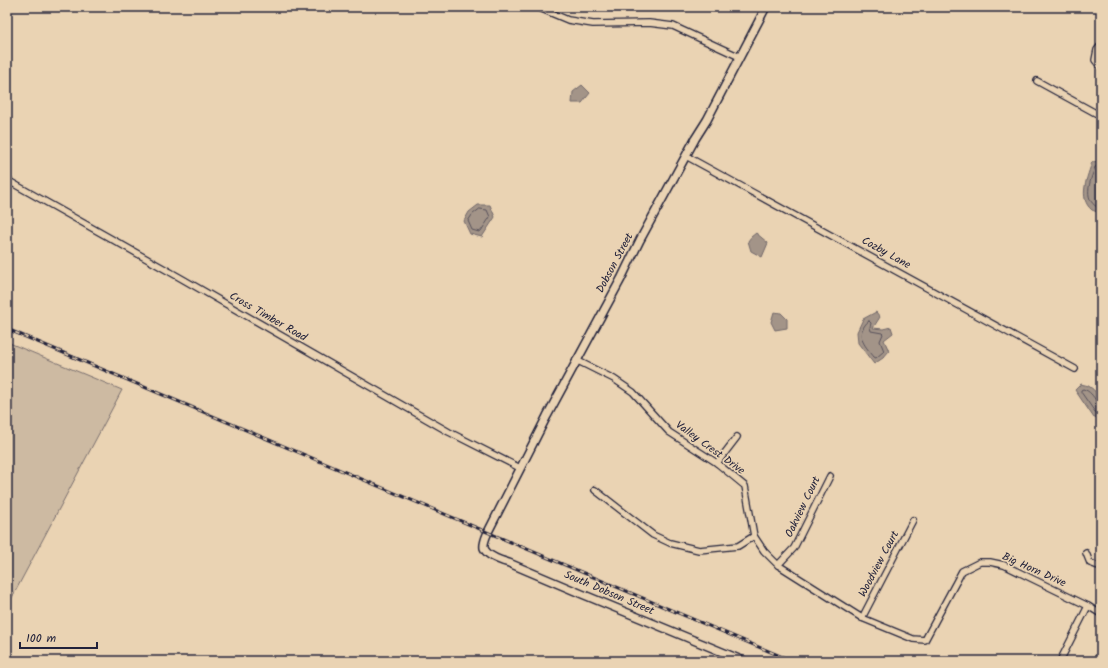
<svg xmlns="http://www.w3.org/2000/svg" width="1108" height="668" font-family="Kalam,sans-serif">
	<rect width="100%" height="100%" fill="#ead3b3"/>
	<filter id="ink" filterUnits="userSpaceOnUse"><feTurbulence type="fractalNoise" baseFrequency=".025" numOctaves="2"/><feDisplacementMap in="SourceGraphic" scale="8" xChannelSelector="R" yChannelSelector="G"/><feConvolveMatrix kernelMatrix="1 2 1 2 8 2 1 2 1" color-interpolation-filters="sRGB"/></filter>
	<g filter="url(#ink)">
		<!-- green -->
		<polygon fill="#cdbaa2" stroke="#786e6e" points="7,342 122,390 7,607"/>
		<!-- water -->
		<g fill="#a39488" stroke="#6f6669">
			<polygon points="582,85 590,93 582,103 572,103 573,92"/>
			<path d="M1100,161l1,1v51c-3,-1 -7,-2 -9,-3 -15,-12 -4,-34 0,-48z"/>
			<polygon points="478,205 490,205 495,217 482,237 470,234 464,221 469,212"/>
			<polygon points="756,233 768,243 762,257 751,251 748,241 751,237"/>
			<polygon points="774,312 781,313 787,319 787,328 775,330 771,322"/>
			<polygon points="876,312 880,317 873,328 883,329 891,327 893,333 884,340 889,351 883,358 874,364 858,343 857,332 863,319"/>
			<path d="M1081,384c2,1 7,1 9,3 10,6 11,18 11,28l-7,3 -19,-28z"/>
		</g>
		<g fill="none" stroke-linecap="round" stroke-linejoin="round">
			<!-- shore -->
			<g stroke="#56505a" stroke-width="1">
				<path d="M1101,165l-6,2c-5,15 -14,34 6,42"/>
				<polygon points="480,209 487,210 490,217 481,231 479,232 472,230 468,221 472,215"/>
				<path d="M869,321l2,2 -1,4 1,4 11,2 1,1 -3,7 4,10 -8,7 -2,-1c-6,-8 -17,-18 -11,-29 2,-3 3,-5 6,-7z"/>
				<path d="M1101,403l-4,-1c-4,-6 -7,-11 -14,-13l-2,1v2l14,20h6"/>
			</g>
			<defs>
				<g id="minor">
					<polyline points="537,7 568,20 593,24 649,23 673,26 740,57"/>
					<polyline points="1101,45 1097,50 1095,60 1099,65 1101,66"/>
					<polyline points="1037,81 1101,116"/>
					<polyline points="686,156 1075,369"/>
					<polyline points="7,180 179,277 449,432 520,468"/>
					<polyline points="576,360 614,379 633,392 669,432 717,463 745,486 754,536 764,551 778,565 862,618 913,639 925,640 962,571 980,562 990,562 1004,565 1088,606 1101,614"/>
					<polyline points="717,463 737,437"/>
					<polyline points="595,490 653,535 670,543 699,550 738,546 754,536"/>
					<polyline points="1086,553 1090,563 1101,567"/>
					<polyline points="778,565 794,548 830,476"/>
					<polyline points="862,618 913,520"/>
					<polyline points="1060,661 1088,606"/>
				</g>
				<path id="tertiary" d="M744,661l-162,-67 -73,-31c-7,-2 -22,-7 -25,-15 -1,-5 2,-11 4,-16l59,-116 74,-137 19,-39 55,-101 12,-19 59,-113"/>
			</defs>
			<!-- minor casing -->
			<use href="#minor" stroke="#22223b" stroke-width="8"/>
			<!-- tertiary casing -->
			<use href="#tertiary" stroke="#22223b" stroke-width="10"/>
			<!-- minor -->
			<use href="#minor" stroke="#ead3b3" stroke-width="5.5"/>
			<!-- tertiary -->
			<use href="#tertiary" stroke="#ead3b3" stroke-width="7"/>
			<defs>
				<polyline id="rail" points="7,329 792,661"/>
			</defs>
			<!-- rail casing -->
			<use href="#rail" stroke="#22223b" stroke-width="3"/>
			<!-- rail -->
			<use href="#rail" stroke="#ead3b3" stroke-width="1.5" stroke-dasharray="4.5" stroke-linecap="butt"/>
		</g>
	</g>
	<g text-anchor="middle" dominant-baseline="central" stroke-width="3.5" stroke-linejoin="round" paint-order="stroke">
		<!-- street labels -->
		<g font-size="11" fill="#22223b" stroke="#ead3b3">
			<text transform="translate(886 253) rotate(29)">Cozby Lane</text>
			<text transform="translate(615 263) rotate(-62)">Dobson Street</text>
			<text transform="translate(268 317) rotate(30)">Cross Timber Road</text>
			<text transform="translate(710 448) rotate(36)">Valley Crest Drive</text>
			<text transform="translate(803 507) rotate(-64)">Oakview Court</text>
			<text transform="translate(879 564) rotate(-62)">Woodview Court</text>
			<text transform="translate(1034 570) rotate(24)">Big Horn Drive</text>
			<text transform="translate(609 593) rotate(23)">South Dobson Street</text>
		</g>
	</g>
	<!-- margin -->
	<rect width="1108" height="668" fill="none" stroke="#ead3b3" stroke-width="24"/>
	<rect x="12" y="12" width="1084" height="644" fill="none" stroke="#22223b" stroke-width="1.5" filter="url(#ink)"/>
	<!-- scale -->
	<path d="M20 642v6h77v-6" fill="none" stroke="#22223b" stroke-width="2"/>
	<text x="26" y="642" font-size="12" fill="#22223b" stroke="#ead3b3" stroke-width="3" paint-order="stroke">100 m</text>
</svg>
